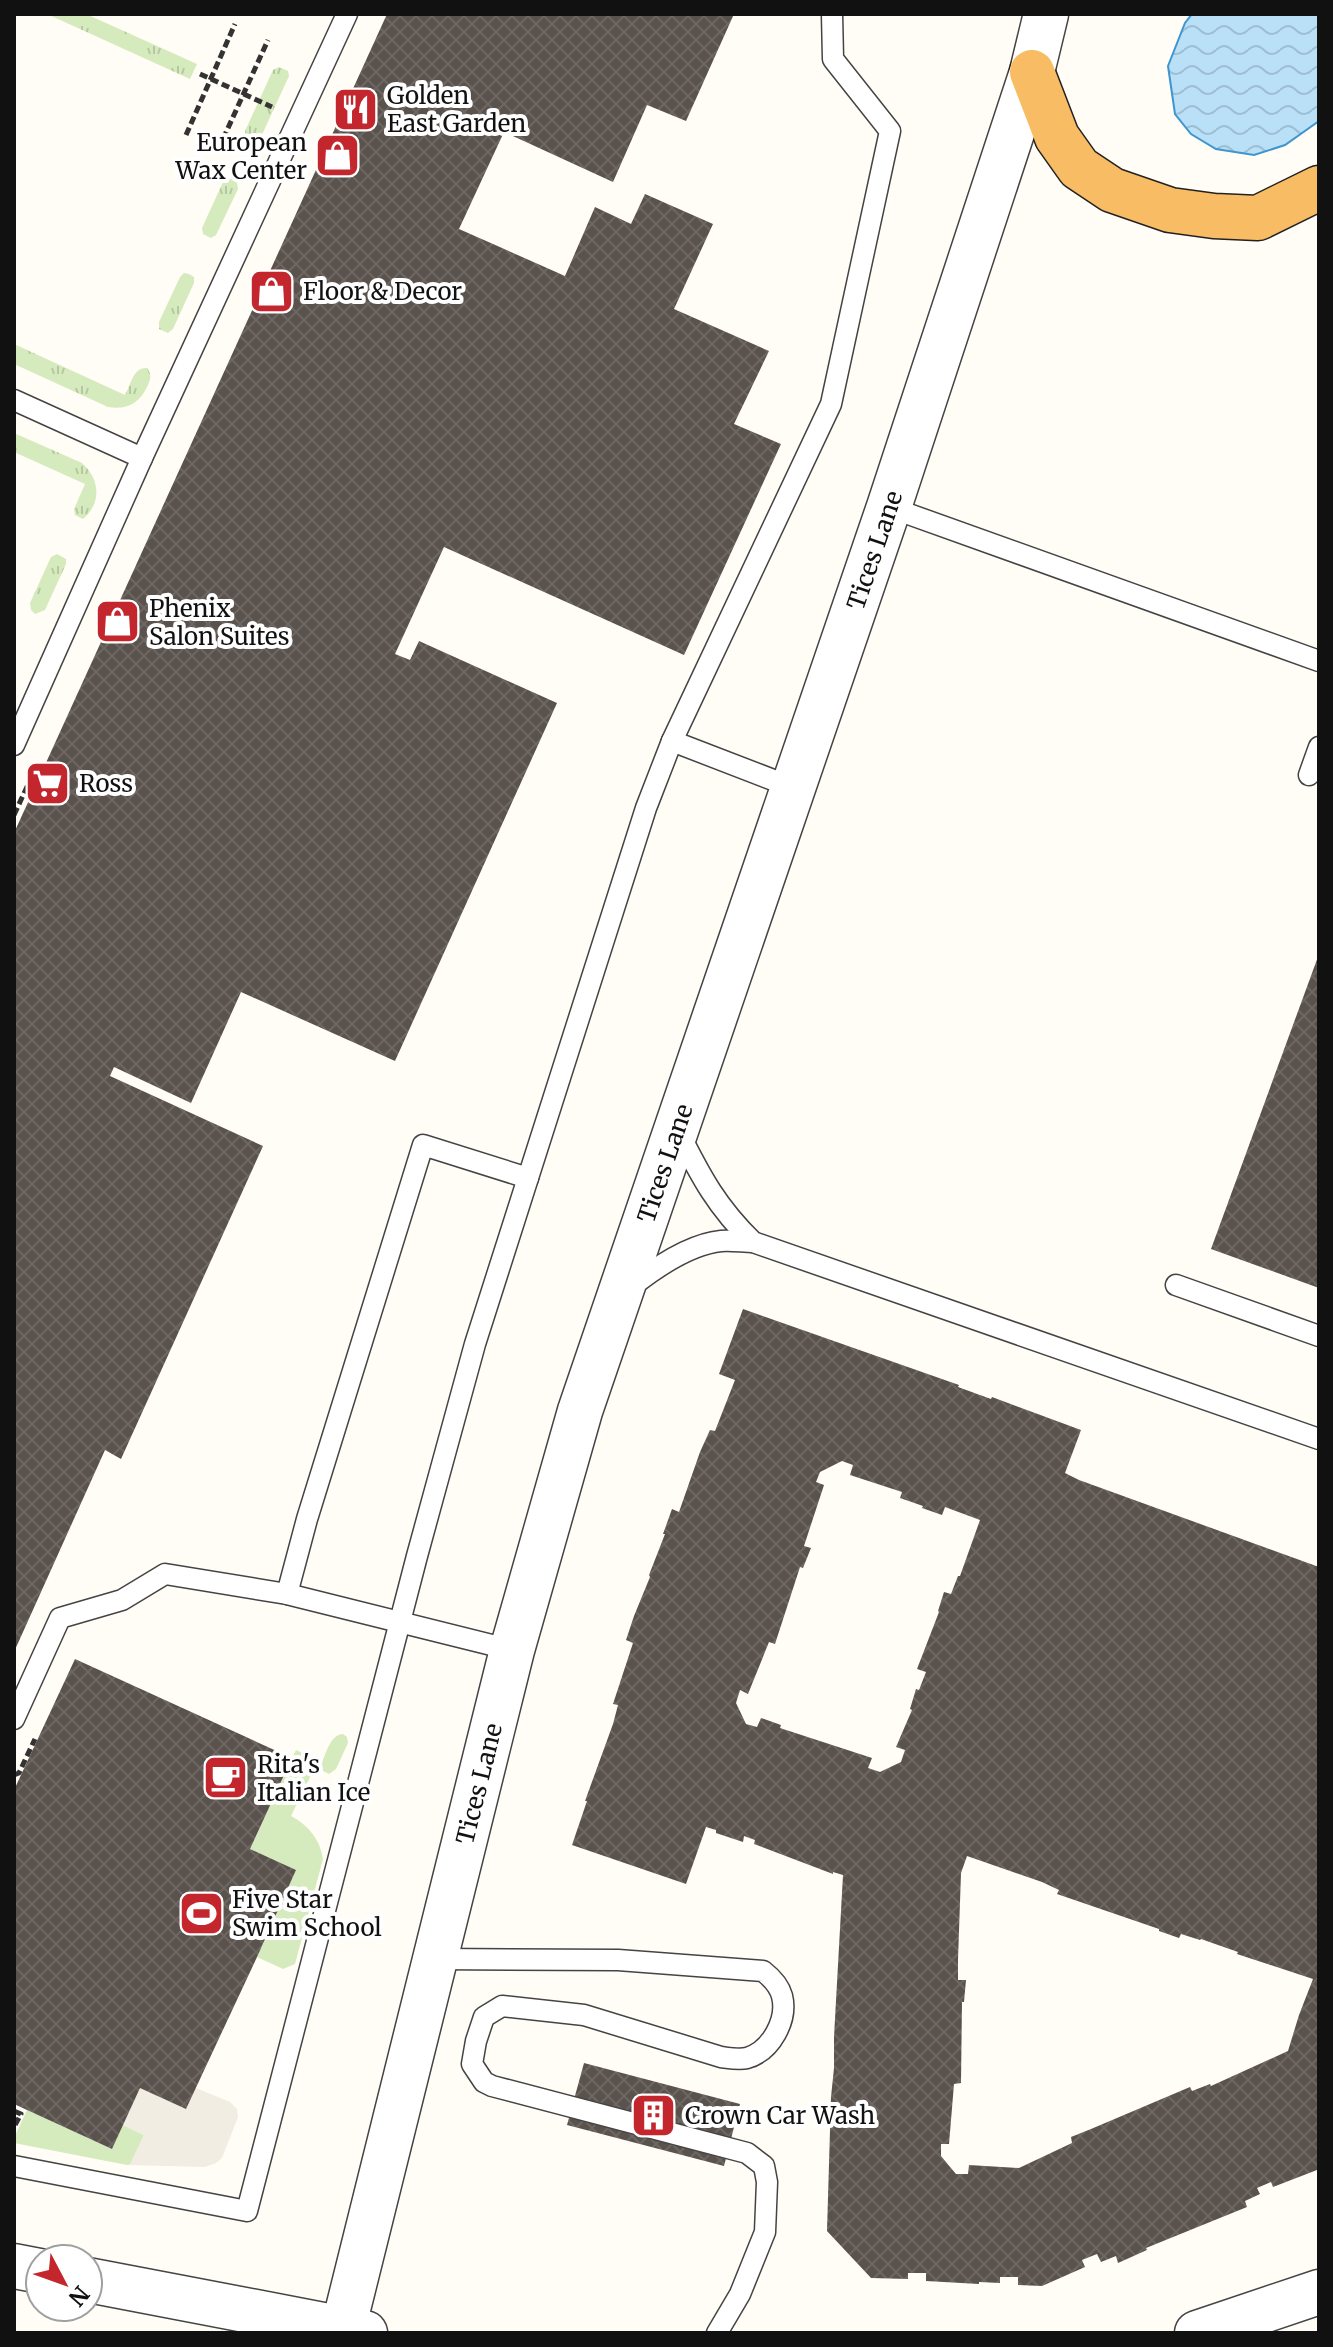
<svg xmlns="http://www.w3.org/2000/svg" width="1333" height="2347" font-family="Merriweather,serif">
	<defs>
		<pattern id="grass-tufts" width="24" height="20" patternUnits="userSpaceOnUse" patternTransform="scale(2)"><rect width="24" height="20" fill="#d5ebbd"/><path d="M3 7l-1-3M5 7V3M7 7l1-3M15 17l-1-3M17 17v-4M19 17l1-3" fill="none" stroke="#b6c8a1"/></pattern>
		<pattern id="water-waves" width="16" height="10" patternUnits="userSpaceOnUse" patternTransform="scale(2)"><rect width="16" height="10" fill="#b9e0f7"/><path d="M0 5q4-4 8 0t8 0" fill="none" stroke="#9ebfd3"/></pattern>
		<pattern id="building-cross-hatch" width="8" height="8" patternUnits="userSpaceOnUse" patternTransform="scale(2)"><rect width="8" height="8" fill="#5a524d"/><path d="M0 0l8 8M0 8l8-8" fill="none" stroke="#6d6662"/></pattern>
	</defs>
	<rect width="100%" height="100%" fill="#fffdf5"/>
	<!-- grass -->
	<g fill="url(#grass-tufts)">
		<polygon points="47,14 86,14 197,64 190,79"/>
		<polygon points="279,67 288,71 289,76 260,139 255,143 246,138 245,131 273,70"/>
		<polygon points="228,179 233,179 237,183 238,189 216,235 211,238 203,234 202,228 223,182"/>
		<polygon points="184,273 189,274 194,277 194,283 173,329 168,333 159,329 159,322 180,277"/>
		<path d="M14,344l111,51c6,-10 8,-28 22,-27 5,7 4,10 0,19 -8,17 -21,23 -39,20l-94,-43z"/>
		<path d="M14,433l68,30c18,16 20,40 1,56l-8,-4 -1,-6 11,-25 -71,-32z"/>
		<polygon points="57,554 66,559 66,564 45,610 35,614 31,610 30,603 51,557"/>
	</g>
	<!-- park -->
	<g fill="#d5ebbd">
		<path d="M343,1734l4,3 1,6 -12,26 -7,5 -14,-7 -24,49c17,9 29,23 32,43l-28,105 -12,5 -26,-12 39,-87 -46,-21 46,-99 26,12c5,-10 8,-27 21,-28z"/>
		<polygon points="27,2110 112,2149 123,2125 144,2135 130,2165 127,2165 14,2143 14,2138"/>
	</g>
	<!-- plaza -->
	<polygon fill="#f1ede2" points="140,2088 196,2088 230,2102 237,2109 238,2117 222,2158 216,2163 205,2167 127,2165 130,2164 144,2135 123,2125"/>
	<!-- water -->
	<polygon fill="url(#water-waves)" stroke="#3f96cf" stroke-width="2" points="1192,14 1319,14 1319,121 1285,145 1254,155 1216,149 1191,134 1175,114 1168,66 1185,23"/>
	<!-- building -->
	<g fill="url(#building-cross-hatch)" fill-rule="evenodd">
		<polygon points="387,14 734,14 686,121 647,105 613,182 504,132 459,229 565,276 595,207 631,224 645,194 713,224 674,309 769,351 734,424 781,444 684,655 444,547 395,654 410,660 419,641 557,703 395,1061 241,992 191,1103 114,1067 110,1076 263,1146 121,1459 105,1450 14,1652 14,833"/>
		<polygon points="1319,954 1319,1288 1211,1249"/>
		<path d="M743,1309l216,76 -1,2 33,12 1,-2 89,33 -16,43 14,7 240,87v601l-2,2 -44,17 -2,-5 -14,6 3,6 -15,7 2,6 -101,41 1,2 -29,13 -2,-7 -15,6 -4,-8 -15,6 3,7 -43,19 -24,-1v-8h-18v6l-21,-1v2l-53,-3v-8h-18v6l-37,-1 -44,-47 4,-134 3,-29v-31l9,-162 -10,-3v2l-79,-30 1,-4 -11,-4 -1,6 -27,-9v-3l-10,-3 -20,57 -114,-39 15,-44h-2l28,-77 5,-19 -5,-1 20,-61 -7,-3 8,-24 16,-39 -1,-2 16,-41h-2l9,-25 7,3 21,-60 10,-22 5,1 20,-51 -16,-6zM842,1461l11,4 -3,10 52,17 -2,6 23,8 -1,2 20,7 3,-8 35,13 -20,56h-2l-7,18 -7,-2 -6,19 1,1 -22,57 9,3 -7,18 -3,-1 -6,20 2,1 -16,37 9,3 -4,12 -21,10 -12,-4 4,-10 -92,-30 1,-3 -20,-7 -4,9 -11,-3 -10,-21 4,-13 8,4 21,-52 6,2 25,-77 3,1 8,-20 -7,-2 20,-61 -8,-3 4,-10zM967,1856l75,26 17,8 -2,4 102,35v2l20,7 2,-4 19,6 1,-1 37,13 -1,2 76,25 -14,36 -11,36 -77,35 -1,-2 -18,7 -2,-4 -99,42 -20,8 1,6 -53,25 -50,-3 -1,9h-12l-15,-18v-12h8l5,-60 7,-1 1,-81h2l2,-22h-8v-20l3,-87z"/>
		<polygon points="75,1659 292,1758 250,1849 296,1870 257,1957 186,2109 140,2088 112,2149 14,2104 14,1790"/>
		<polygon points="584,2063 740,2104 724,2166 567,2125"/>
	</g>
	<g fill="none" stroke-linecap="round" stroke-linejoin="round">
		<defs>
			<g id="service">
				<polyline points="14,400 142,458"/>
				<polyline points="889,507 1319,661"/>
				<polyline points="672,741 794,788"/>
				<polyline points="14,745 142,458 347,14"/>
				<polyline points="1309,775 1319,747"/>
				<path d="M679,1133c22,44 38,74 74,109l566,197"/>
				<polyline points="1176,1285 1319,1336"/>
				<path d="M631,1287c24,-19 59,-43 90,-46 10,-1 22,1 32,1"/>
				<polyline points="287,1594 307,1519 423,1145 528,1178"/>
				<polyline points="14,1719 60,1618 122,1600 165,1574 287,1594 512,1650"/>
				<path d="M435,1959l183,1 145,11c9,7 16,14 19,25 6,24 -11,55 -35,62 -8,2 -18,0 -26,-1l-137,-42 -82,-9 -18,11 -8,24 -4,23 12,18 8,4 255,67 17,13 3,16 -2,50 -25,62 -23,39"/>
				<polyline points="14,2166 247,2211 417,1556 475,1344 646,808 672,741 831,404 890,131 833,59 832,14"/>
			</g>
			<g id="tertiary">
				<polyline points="14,2266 40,2271"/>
				<polyline points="88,2280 365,2333"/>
				<path id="s1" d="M343,2329l169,-679 68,-239 309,-904 143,-435 14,-58"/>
				<polyline points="1197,2333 1319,2292"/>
			</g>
			<polyline id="trunk" points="1032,72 1057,137 1079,168 1112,190 1170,210 1214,216 1258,218 1319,188"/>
		</defs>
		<!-- service casing -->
		<use href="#service" stroke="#444" stroke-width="23"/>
		<!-- tertiary casing -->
		<use href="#tertiary" stroke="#444" stroke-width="47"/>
		<!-- trunk casing -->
		<use href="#trunk" stroke="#222" stroke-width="47"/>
		<!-- path -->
		<g stroke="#333" stroke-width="5" stroke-dasharray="8 4" stroke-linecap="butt">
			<polyline points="200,74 272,107"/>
			<polyline points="186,135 235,24"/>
			<polyline points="218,150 268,40"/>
			<polyline points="14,815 37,765"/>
			<polyline points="14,1775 19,1773 35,1739"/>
			<polyline points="14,2111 21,2114 14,2127"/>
		</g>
		<!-- service -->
		<use href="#service" stroke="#fff" stroke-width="20"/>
		<!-- tertiary -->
		<use href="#tertiary" stroke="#fff" stroke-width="44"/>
		<!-- trunk -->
		<use href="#trunk" stroke="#f7bc64" stroke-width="44"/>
	</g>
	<!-- icons -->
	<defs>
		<symbol id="restaurant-square" viewBox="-11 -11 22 22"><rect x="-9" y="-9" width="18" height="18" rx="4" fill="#c4262e" stroke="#fff"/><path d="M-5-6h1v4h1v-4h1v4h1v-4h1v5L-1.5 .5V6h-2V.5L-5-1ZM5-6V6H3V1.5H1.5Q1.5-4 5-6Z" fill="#fff"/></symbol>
		<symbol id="shop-square" viewBox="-11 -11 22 22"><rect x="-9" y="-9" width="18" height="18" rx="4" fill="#c4262e" stroke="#fff"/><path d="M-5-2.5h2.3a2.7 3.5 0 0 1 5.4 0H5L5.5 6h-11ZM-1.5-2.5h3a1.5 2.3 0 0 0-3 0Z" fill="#fff"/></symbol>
		<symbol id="supermarket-square" viewBox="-11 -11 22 22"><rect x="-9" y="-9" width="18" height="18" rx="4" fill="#c4262e" stroke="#fff"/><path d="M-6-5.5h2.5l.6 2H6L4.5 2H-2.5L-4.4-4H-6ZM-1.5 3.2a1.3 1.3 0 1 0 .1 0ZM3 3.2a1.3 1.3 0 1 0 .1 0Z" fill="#fff"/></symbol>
		<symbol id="cafe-square" viewBox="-11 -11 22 22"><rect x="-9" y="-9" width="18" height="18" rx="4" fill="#c4262e" stroke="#fff"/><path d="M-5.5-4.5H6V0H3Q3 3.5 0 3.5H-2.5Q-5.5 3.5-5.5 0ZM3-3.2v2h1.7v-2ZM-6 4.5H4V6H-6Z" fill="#fff"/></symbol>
		<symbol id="stadium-square" viewBox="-11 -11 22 22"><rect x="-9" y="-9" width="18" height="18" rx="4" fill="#c4262e" stroke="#fff"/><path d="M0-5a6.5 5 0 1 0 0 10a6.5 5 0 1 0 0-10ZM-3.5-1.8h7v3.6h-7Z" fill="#fff"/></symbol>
		<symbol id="building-square" viewBox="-11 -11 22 22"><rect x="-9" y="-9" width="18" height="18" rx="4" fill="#c4262e" stroke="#fff"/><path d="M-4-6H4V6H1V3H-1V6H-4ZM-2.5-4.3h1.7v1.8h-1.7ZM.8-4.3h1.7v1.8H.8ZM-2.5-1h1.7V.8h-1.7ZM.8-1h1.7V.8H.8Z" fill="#fff"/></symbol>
	</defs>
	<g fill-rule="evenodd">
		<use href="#restaurant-square" x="330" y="84" width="51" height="51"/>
		<use href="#shop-square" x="312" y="130" width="51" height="51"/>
		<use href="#shop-square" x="246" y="266" width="51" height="51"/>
		<use href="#shop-square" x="92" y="596" width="51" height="51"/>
		<use href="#supermarket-square" x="22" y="758" width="51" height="51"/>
		<use href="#cafe-square" x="200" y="1752" width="51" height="51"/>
		<use href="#stadium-square" x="176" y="1888" width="51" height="51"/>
		<use href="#building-square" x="628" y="2090" width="51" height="51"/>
	</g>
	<g text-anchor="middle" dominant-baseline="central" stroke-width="8" stroke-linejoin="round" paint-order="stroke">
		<!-- poi labels -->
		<g font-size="24" fill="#111" stroke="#fff" text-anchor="start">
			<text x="387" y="95">Golden<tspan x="387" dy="28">East Garden</tspan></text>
			<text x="307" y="142" text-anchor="end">European<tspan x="307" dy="28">Wax Center</tspan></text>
			<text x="303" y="291">Floor &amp; Decor</text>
			<text x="149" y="608">Phenix<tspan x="149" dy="28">Salon Suites</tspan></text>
			<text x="79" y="783">Ross</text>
			<text x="257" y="1764">Rita's<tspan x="257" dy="28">Italian Ice</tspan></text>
			<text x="232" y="1899">Five Star<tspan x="232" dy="28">Swim School</tspan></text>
			<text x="685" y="2115">Crown Car Wash</text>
		</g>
		<!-- street labels -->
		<g font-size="24" fill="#111" stroke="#fff">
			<text stroke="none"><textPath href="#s1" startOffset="1858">Tices Lane</textPath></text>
			<text stroke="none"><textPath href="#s1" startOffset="1210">Tices Lane</textPath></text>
			<text stroke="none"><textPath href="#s1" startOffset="562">Tices Lane</textPath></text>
		</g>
	</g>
	<!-- border -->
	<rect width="1333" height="2347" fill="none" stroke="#111111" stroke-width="32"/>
	<!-- north arrow -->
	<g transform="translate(64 2283) rotate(131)"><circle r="38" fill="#ffffff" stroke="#a0a0a0" stroke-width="2"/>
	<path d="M0-6L14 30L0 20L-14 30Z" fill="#c4262e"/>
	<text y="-12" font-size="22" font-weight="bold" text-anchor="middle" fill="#111111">N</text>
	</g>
</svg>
